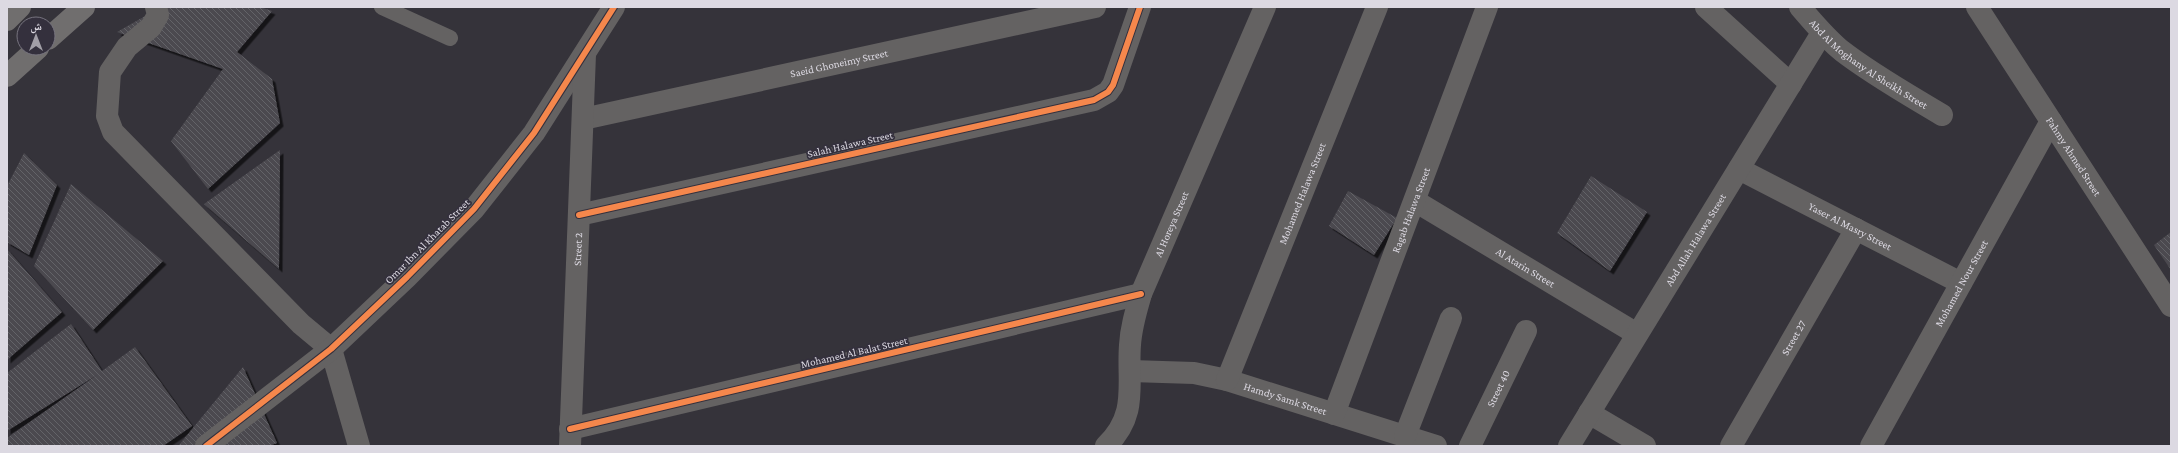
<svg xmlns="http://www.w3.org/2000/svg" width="2178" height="453" font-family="'Crimson Pro','Noto Naskh Arabic',serif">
	<defs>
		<pattern id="building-back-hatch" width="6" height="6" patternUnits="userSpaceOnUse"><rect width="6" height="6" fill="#4b494f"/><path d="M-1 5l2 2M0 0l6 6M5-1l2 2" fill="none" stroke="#646368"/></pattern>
		<filter id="shadow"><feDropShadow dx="3.5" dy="3.5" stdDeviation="0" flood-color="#0009"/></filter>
	</defs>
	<rect width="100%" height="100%" fill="#35333a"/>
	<!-- building -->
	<g fill="url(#building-back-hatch)" filter="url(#shadow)">
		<polygon points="161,7 260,7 272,11 237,52 272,79 280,123 208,189 171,141 223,69 117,32"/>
		<polygon points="280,150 279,269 204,204"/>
		<polygon points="24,153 57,185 29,255 7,242 7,186"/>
		<polygon points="1591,176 1647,212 1610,271 1557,233"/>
		<polygon points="71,184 163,261 93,330 34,266"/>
		<polygon points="1348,191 1397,218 1374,255 1329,226"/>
		<polygon points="2171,232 2171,270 2154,245"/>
		<polygon points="7,249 62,312 7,360"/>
		<polygon points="71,324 102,371 135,347 192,426 163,446 7,446 7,438 97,375 7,431 7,373"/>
		<polygon points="243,367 277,443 269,446 180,446 179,445"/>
	</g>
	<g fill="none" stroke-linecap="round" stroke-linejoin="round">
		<!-- service -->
		<polyline stroke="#646262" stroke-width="16" points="382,7 450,38"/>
		<!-- minor -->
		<g stroke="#646262" stroke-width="22">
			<polyline points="156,7 158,15 151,27 127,47 110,72 107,116 113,132 301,324 331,349 359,446"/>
			<polyline points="1706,7 1791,84"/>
			<path id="s1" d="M1800,7c13,15 26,31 42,44 31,24 67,44 100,64"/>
			<path id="s2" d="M1977,7l194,299"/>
			<path id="s3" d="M583,119l512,-112"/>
			<path id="s4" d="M1739,169l222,114"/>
			<path id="s5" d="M1415,201l222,133"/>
			<polyline points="579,215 1094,100 1108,92 1113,85 1140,7"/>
			<path id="s6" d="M1131,371l63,2 33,7 209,66"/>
			<path id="s7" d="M1227,380l150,-373"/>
			<polyline points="1589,413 1645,446"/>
			<path id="s8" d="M1334,414l153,-407"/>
			<polyline points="570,429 1141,294"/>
			<polyline points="1405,436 1451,318"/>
			<polyline points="206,446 331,349 407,277 474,209 534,133 614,7"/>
			<path id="s9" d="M570,446l15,-392"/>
			<path id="s10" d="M1106,446c33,-32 21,-62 24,-101 1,-18 6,-34 11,-51l124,-287"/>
			<path id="s11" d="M1470,446l56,-115"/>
			<path id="s12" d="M1569,446l253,-413"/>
			<path id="s13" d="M1731,446l125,-217"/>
			<path id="s14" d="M1871,446l180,-325"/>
		</g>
		<!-- trunk -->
		<g stroke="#706e6e" stroke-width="22">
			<polyline points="7,20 20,7"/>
			<polyline points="48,39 84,7"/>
			<polyline points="7,76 38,48"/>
		</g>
		<defs>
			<g id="cycleway">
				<polyline points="579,215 1094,100 1108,92 1113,85 1140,7"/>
				<polyline points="570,429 1141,294"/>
				<polyline points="206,446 331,349 407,277 474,209 534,133 614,7"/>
			</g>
		</defs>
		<!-- cycleway casing -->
		<use href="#cycleway" stroke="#34303d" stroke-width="8"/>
		<!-- cycleway -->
		<use href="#cycleway" stroke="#f5874c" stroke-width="6"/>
	</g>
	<g text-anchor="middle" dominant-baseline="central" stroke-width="3.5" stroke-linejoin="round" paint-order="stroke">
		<!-- street labels -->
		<g font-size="11" fill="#dcd9e2" stroke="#34303d">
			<text stroke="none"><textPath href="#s3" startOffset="262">Saeid Ghoneimy Street</textPath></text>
			<text stroke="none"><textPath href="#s1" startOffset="90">Abd Al Moghany Al Sheikh Street</textPath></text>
			<text transform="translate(850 144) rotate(-13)">Salah Halawa Street</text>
			<text stroke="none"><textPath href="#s2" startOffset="178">Fahmy Ahmed Street</textPath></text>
			<text stroke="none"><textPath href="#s7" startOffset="201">Mohamed Halawa Street</textPath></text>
			<text stroke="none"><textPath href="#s8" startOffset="218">Ragab Halawa Street</textPath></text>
			<text stroke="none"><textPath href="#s10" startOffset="236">Al Horeya Street</textPath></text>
			<text stroke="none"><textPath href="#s4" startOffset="125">Yaser Al Masry Street</textPath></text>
			<text stroke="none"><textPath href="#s12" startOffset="242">Abd Allah Halawa Street</textPath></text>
			<text transform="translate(427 241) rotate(-45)">Omar Ibn Al Khatab Street</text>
			<text stroke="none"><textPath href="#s9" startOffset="197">Street 2</textPath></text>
			<text stroke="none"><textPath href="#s5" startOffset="129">Al Atarin Street</textPath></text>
			<text stroke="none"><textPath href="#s14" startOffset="186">Mohamed Nour Street</textPath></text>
			<text stroke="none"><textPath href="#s13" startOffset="125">Street 27</textPath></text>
			<text transform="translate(854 352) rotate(-13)">Mohamed Al Balat Street</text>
			<text stroke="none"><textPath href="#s11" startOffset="64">Street 40</textPath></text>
			<text stroke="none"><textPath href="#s6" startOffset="158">Hamdy Samk Street</textPath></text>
		</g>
	</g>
	<!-- border -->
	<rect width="2178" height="453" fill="none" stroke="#dcd9e2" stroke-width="16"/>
	<!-- north arrow -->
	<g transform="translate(36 36)"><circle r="19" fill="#34303d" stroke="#77747f"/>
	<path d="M0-3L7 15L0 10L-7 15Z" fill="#a29fa7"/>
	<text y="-6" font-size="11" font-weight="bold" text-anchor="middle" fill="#dcd9e2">ش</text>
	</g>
</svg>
